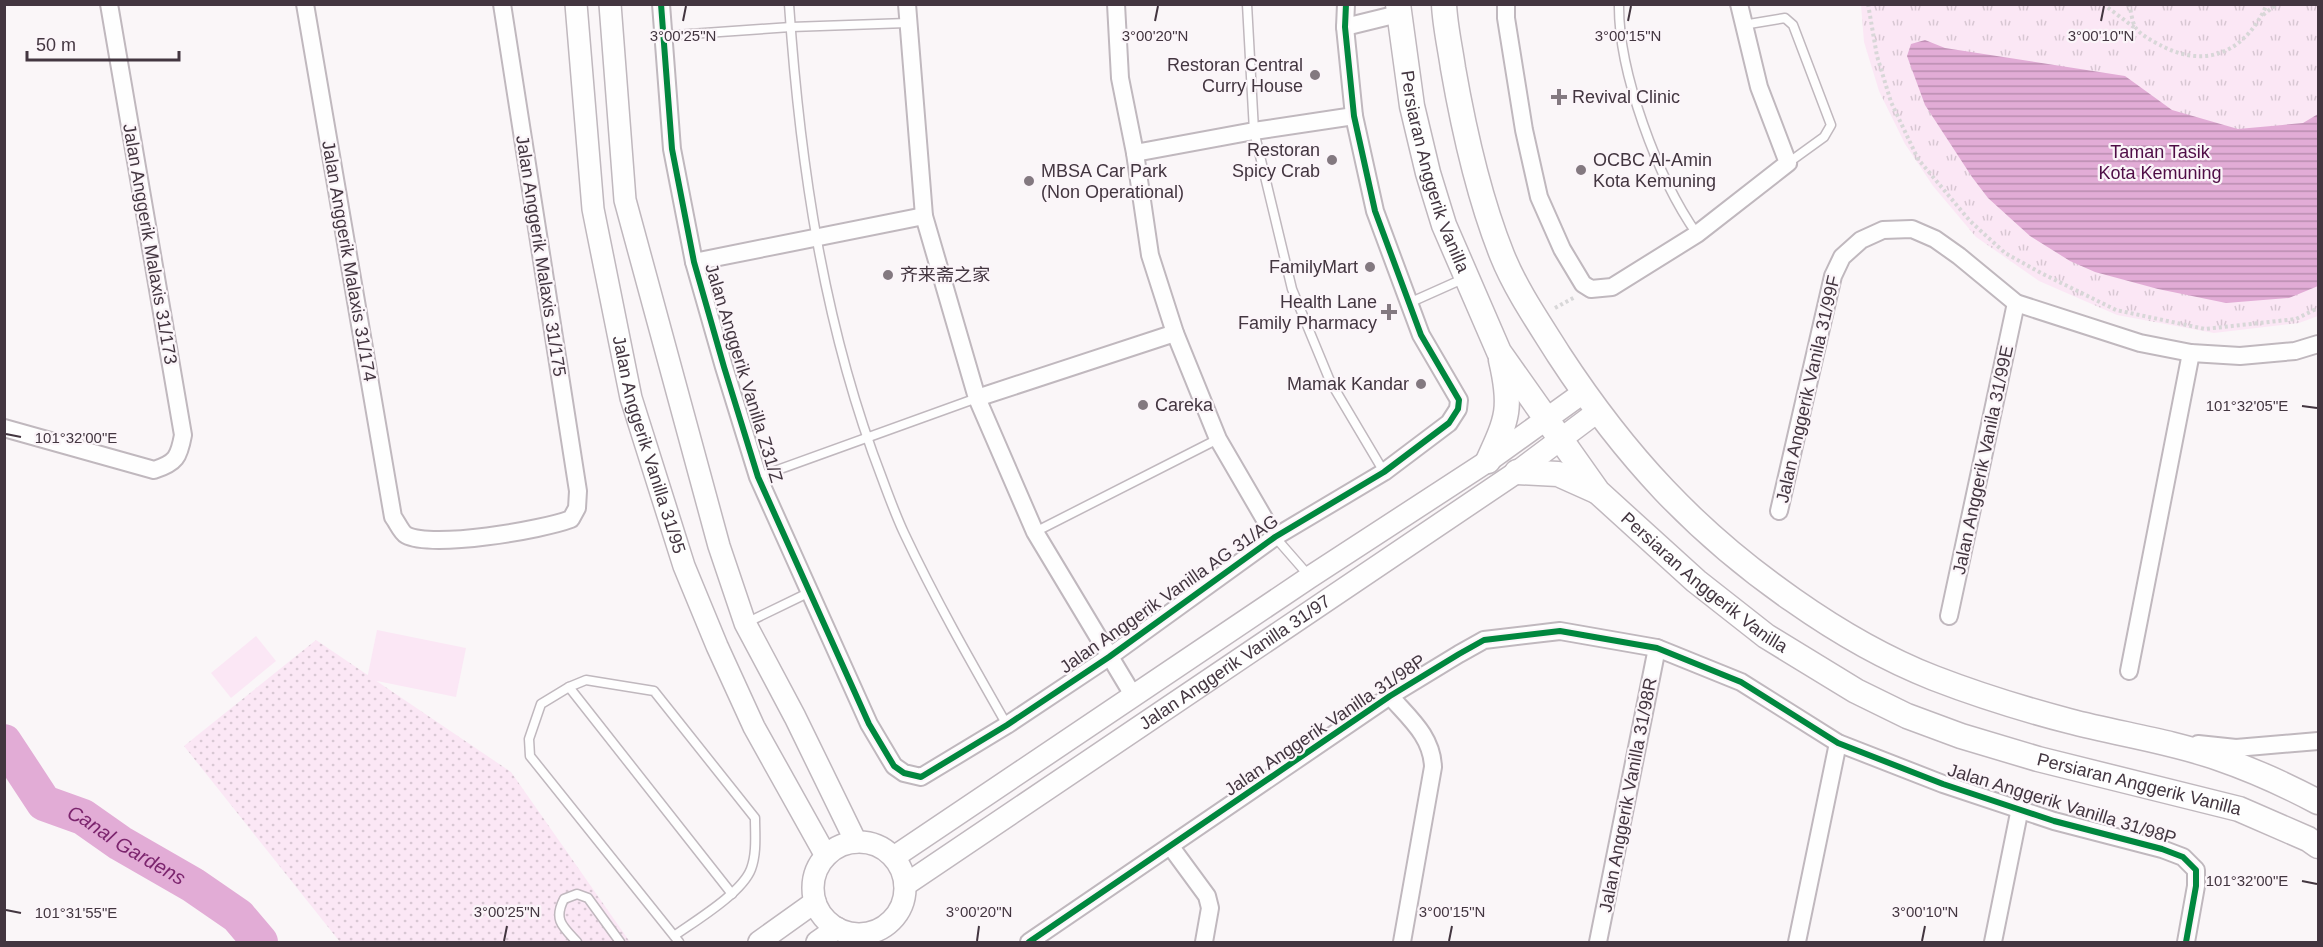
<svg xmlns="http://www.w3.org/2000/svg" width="2323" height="947" font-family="Helvetica,'Noto Sans SC',sans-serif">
	<defs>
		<pattern id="grass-dots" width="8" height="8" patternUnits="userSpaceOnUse" patternTransform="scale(1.5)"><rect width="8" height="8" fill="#fbe7f5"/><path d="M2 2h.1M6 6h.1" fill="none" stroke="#d8c7d3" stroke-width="1.8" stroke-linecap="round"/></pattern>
		<pattern id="park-tufts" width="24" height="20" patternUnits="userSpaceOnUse" patternTransform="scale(1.5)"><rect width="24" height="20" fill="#fbe7f5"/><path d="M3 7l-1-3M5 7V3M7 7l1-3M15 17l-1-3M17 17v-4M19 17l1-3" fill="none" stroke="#d8c7d3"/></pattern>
		<pattern id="water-rules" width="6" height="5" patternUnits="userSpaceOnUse" patternTransform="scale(1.5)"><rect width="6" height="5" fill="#e2acd6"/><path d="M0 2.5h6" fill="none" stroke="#b98daf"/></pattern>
	</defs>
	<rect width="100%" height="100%" fill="#faf6f8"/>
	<!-- grass -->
	<polygon fill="url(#grass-dots)" points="316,640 511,772 630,942 340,942 184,746"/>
	<!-- park -->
	<polygon fill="url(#park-tufts)" points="1861,5 2318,5 2318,316 2299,323 2214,333 2117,315 2039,281 1976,237 1933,186 1905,144 1879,91 1864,42"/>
	<!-- pitch -->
	<g fill="#fbe7f5">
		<polygon points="377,630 466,648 456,697 367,679"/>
		<polygon points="256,636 276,661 231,698 211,673"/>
	</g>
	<!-- water -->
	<polygon fill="url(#water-rules)" points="1925,40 1945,48 2125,76 2172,110 2238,129 2303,123 2318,114 2318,286 2289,298 2226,303 2158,289 2095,272 2070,261 2030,236 1988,198 1972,177 1925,105 1907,56 1911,44"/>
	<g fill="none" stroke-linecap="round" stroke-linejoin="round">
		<!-- river -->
		<path stroke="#e2acd6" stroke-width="36" id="s1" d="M4,742l40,61 39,14 37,26 73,42 45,31 22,26"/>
		<defs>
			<g id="service">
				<path d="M789,4c11,161 35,324 93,474 7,19 14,38 22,55 31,66 67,129 103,192"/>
				<polyline points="1247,4 1254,131 1292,289 1330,381 1384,472"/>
				<path d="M1619,4c-1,68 39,175 78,230"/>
				<polyline points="1743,25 1785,18 1793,25 1831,125 1824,137 1788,163"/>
				<polyline points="662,36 791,27 907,23"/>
				<polyline points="1409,303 1465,278"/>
				<polyline points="758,477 977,398"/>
				<polyline points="1035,532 1218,439"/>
				<polyline points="1275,537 1310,577"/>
				<polyline points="746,623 810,592"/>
				<polyline points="569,687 732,894"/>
				<path d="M674,936c21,-15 68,-43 77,-67 6,-16 4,-35 4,-51l-101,-127 -68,-11 -17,7 -28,17 -12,35 1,17 149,186"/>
				<path d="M577,942c-14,-15 -24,-22 -13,-43l13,-5 11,4 32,44"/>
			</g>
			<g id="minor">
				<path d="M305,4l88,513c4,5 8,15 13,18 26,14 136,-5 165,-16l6,-11 1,-17 -76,-487"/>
				<polyline points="661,4 672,149 694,262 724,367 758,477 869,724 894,766 904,773 921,777 1007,725 1109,657 1275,537 1384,472 1449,423 1458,409 1459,400 1421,335 1375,211 1354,116 1345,27 1346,4"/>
				<polyline points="907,4 924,216 977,398 1035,532 1133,695"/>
				<polyline points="1116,4 1120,78 1135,153 1150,255 1175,333 1218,439 1275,537"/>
				<polyline points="1506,4 1506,18 1524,130 1539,197 1562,249 1583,284 1591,289 1612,287 1697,234 1788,163 1759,87 1739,4"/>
				<polyline points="1345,27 1398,14"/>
				<polyline points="1135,153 1254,131 1354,116"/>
				<polyline points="694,262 924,216"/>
				<polyline points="977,398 1175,333"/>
				<path d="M4,428l150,42c22,-7 25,-13 29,-35l-74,-431"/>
				<polyline points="1779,511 1833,276 1842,257 1861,240 1883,230 1912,229 1935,239 1959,256 2016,303 2140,343 2191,353 2240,356 2295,351 2318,344"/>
				<polyline points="1949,616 2016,303"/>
				<polyline points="2129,671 2191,353"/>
				<path d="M1390,696c19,22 42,40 43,71l-31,175"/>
				<polyline points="2198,744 2236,748 2318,741"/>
				<polyline points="1171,847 1207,896 1210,908 1204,942"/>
				<polyline points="1029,942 1390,696 1459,654 1484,640 1560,631 1657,648 1741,682 1838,743 1943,784 2054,821 2162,849 2183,857 2196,870 2196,886 2186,942"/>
				<polyline points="1598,942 1657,648"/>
				<polyline points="1797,942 1838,743"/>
				<polyline points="1993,942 2020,808"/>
			</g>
			<g id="tertiary">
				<path id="s2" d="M576,4l17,205 38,189 53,168 33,80 37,81 72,129"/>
				<polyline points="610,4 625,200 719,546 745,623 795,717 856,842"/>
				<circle cx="859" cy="888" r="46"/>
				<polyline points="894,857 1310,577 1488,461 1584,392"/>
				<path id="s3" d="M905,885l612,-413 80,-60"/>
				<polyline points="759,942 815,902"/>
				<polyline points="817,942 837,928"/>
			</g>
			<g id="secondary">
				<path id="s4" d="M1398,4l14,102 16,67 16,52 55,127 99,140 98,89 70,55 90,55 51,25 54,20 77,23 201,50 69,30 10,7"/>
				<path d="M1444,4c1,22 6,43 9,64 11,63 25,127 49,187 14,35 37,68 57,100 66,101 136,177 234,245 44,31 90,58 141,78 44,17 89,31 135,43 49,13 101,20 149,37 35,12 68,27 100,44"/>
				<path d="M1488,461c20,-43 24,-54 13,-101"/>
				<polyline points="1517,472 1558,474 1596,491"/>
			</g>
		</defs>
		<!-- service casing -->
		<use href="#service" stroke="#c0b8be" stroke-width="11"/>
		<!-- minor casing -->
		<use href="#minor" stroke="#c0b8be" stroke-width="20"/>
		<!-- tertiary casing -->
		<use href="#tertiary" stroke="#c0b8be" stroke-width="24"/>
		<!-- secondary casing -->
		<use href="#secondary" stroke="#c0b8be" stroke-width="27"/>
		<!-- path -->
		<g stroke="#d8d7d8" stroke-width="4" stroke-dasharray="3 3" stroke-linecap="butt">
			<polyline points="1868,4 1877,56 1891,102 1918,159 1970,221 2005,253 2041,273 2116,310 2205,329 2296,319 2318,308"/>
			<polyline points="2103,4 2135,28"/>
			<path d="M2129,4c2,7 3,17 6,23 5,8 19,15 27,19 46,24 85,4 105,-42"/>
			<polyline points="2263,15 2277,4"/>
			<polyline points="1555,308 1575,297"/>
		</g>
		<!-- service -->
		<use href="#service" stroke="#fefefe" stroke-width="8"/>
		<!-- minor -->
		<use href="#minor" stroke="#fefefe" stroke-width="16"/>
		<!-- tertiary -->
		<use href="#tertiary" stroke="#fefefe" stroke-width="21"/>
		<!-- secondary -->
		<use href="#secondary" stroke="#fefefe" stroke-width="24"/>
		<defs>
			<g id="cycleway">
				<polyline points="661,4 672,149 694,262 724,367 758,477 869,724 894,766 904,773 921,777 1007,725 1109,657 1275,537 1384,472 1449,423 1458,409 1459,400 1421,335 1375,211 1354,116 1345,27 1346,4"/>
				<polyline points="1029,942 1390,696 1459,654 1484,640 1560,631 1657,648 1741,682 1838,743 1943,784 2054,821 2162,849 2183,857 2196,870 2196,886 2186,942"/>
			</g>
		</defs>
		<!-- cycleway casing -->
		<use href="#cycleway" stroke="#fbf5f9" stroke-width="10"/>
		<!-- cycleway -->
		<use href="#cycleway" stroke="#00873e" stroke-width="6"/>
	</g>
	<!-- ticks -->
	<path fill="none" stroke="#433640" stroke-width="2" d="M683,21l3,-15M1155,21l3,-15M1628,21l3,-15M2101,21l3,-15M2302,406l15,2M6,434l15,3M2302,881l15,3M6,910l15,3M504,941l3,-15M977,941l2,-15M1449,941l3,-15M1922,941l3,-15"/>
	<!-- markers -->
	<g fill="#837980" stroke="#fbf5f9" stroke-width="2">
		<circle cx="1315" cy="75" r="6"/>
		<path d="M1556 88h6v6h6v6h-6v6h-6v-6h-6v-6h6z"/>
		<circle cx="1332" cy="160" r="6"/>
		<circle cx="1581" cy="170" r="6"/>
		<circle cx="1029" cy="181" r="6"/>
		<circle cx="1370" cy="267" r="6"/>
		<circle cx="888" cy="275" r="6"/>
		<path d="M1386 303h6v6h6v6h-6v6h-6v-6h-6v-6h6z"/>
		<circle cx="1421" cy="384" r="6"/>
		<circle cx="1143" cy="405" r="6"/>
	</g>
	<g text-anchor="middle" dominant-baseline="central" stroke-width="4.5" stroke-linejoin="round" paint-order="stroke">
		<!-- poi labels -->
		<g font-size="18" fill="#433640" stroke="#fbf5f9" text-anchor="end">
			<text x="1303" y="65">Restoran Central<tspan x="1303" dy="21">Curry House</tspan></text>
			<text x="1572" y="97" text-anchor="start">Revival Clinic</text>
			<text x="1320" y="150">Restoran<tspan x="1320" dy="21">Spicy Crab</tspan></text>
			<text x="1593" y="160" text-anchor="start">OCBC Al-Amin<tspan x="1593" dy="21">Kota Kemuning</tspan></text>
			<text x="1041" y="171" text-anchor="start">MBSA Car Park<tspan x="1041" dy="21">(Non Operational)</tspan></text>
			<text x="1358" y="267">FamilyMart</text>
			<text x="900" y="275" text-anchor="start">齐来斋之家</text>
			<text x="1377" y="302">Health Lane<tspan x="1377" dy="21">Family Pharmacy</tspan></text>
			<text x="1409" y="384">Mamak Kandar</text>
			<text x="1155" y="405" text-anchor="start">Careka</text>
		</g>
		<!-- park labels -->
		<g font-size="18" fill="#4f0d46" stroke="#fbf5f9">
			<text x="2160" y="152">Taman Tasik<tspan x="2160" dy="21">Kota Kemuning</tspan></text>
		</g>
		<!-- street labels -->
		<g font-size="18" fill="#433640" stroke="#fbf5f9">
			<text stroke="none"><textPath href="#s4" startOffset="172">Persiaran Anggerik Vanilla</textPath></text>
			<text transform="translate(150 244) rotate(80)">Jalan Anggerik Malaxis 31/173</text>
			<text transform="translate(541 256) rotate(81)">Jalan Anggerik Malaxis 31/175</text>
			<text transform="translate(349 261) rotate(80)">Jalan Anggerik Malaxis 31/174</text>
			<text transform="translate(744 373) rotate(73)">Jalan Anggerik Vanilla Z31/Z</text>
			<text transform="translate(1808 389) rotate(-77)">Jalan Anggerik Vanila 31/99F</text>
			<text stroke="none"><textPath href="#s2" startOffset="448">Jalan Anggerik Vanilla 31/95</textPath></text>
			<text transform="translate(1983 460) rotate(-78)">Jalan Anggerik Vanila 31/99E</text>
			<text stroke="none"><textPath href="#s4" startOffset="676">Persiaran Anggerik Vanilla</textPath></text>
			<text transform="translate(1169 594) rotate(-35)">Jalan Anggerik Vanilla AG 31/AG</text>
			<text stroke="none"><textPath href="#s3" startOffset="398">Jalan Anggerik Vanilla 31/97</textPath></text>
			<text transform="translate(1325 725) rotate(-34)">Jalan Anggerik Vanilla 31/98P</text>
			<text stroke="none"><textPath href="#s4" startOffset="1162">Persiaran Anggerik Vanilla</textPath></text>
			<text transform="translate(1628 795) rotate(-79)">Jalan Anggerik Vanilla 31/98R</text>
			<text transform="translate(2062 804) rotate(17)">Jalan Anggerik Vanilla 31/98P</text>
		</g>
		<!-- water labels -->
		<g font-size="20" font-style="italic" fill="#7c256e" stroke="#fbf5f9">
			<text stroke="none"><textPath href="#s1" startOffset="166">Canal Gardens</textPath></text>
		</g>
	</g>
	<g font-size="15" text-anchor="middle" fill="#433640" stroke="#fbf5f9" stroke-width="4.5" stroke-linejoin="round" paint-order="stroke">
		<text x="683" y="41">3°00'25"N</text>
		<text x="1155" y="41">3°00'20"N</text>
		<text x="1628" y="41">3°00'15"N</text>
		<text x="2101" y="41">3°00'10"N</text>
		<text x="2247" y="411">101°32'05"E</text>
		<text x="76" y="443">101°32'00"E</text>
		<text x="2247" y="886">101°32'00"E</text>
		<text x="507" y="917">3°00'25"N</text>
		<text x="979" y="917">3°00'20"N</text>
		<text x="1452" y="917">3°00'15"N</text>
		<text x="1925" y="917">3°00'10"N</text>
		<text x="76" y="918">101°31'55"E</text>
	</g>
	<!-- border -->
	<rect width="2323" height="947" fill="none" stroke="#433640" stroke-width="12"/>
	<!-- scale -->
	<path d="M27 51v9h152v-9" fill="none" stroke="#433640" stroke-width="3"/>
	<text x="36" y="51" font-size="18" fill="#433640" stroke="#fbf5f9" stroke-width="4.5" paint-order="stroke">50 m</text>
</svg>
